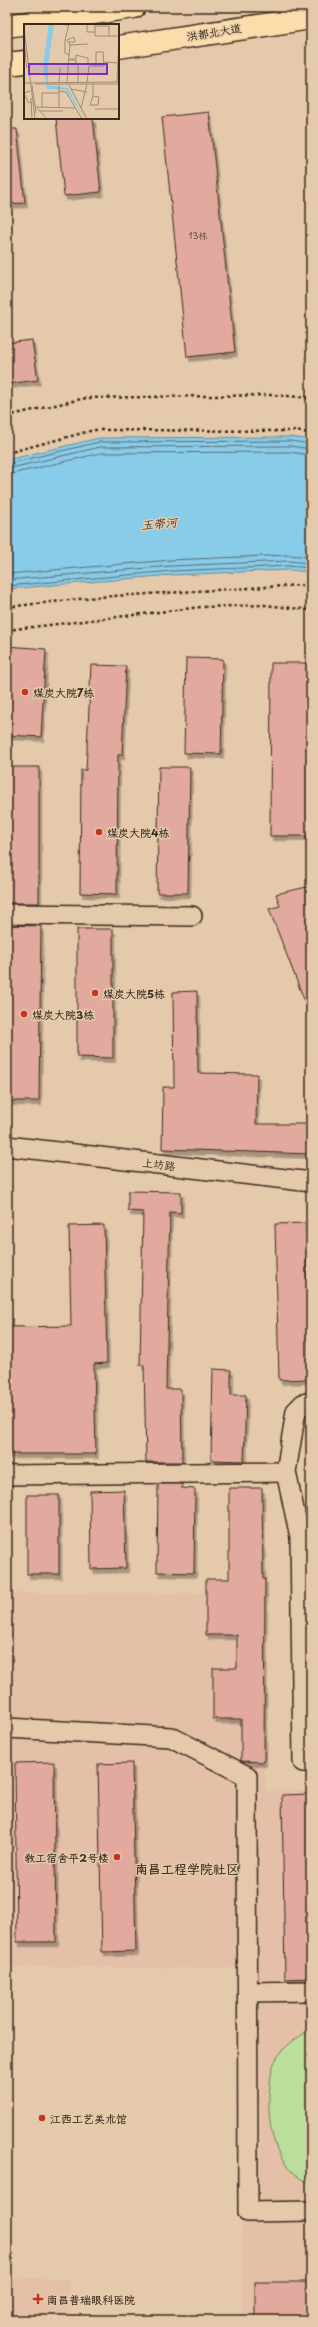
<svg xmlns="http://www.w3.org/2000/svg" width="318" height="2327" font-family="'Playpen Sans','LXGW WenKai TC',sans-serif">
	<defs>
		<filter id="shadow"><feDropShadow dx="2.5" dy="4.5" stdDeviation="0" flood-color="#0004"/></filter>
	</defs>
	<rect width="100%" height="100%" fill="#e4caab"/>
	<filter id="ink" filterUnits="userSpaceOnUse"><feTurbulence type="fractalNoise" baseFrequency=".025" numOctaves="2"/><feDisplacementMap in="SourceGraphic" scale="8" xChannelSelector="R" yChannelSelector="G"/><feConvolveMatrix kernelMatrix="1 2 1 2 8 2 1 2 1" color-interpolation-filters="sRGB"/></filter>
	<g filter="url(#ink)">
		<!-- built -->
		<g fill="#e3c0a7">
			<polygon points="7,1593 265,1593 265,1791 311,1791 311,2320 242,2320 242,1968 7,1967"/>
			<polygon points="7,2278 69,2279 69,2320 7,2320"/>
		</g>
		<!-- green -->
		<path fill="#badf9a" stroke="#7a845c" d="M311,2029v155c-35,-14 -43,-53 -42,-87 1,-11 1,-25 6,-36 8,-15 22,-23 36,-32z"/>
		<!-- water -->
		<polygon fill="#88cce9" stroke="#698b98" points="291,437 311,440 311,572 288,570 172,575 7,589 7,460 99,438"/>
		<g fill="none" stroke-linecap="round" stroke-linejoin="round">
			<!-- shore -->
			<g stroke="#5a6b6f" stroke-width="1">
				<polyline points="7,464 99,442 290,441 311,444"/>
				<polyline points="7,469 100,447 290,446 311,449"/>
				<polyline points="7,475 101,453 289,452 311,455"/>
				<polyline points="7,574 171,560 288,555 311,557"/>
				<polyline points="7,580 171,566 288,561 311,563"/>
				<polyline points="7,586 172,571 288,566 311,568"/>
			</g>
		</g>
		<!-- building -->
		<g fill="#e2a99e" stroke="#3b2a1e" filter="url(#shadow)">
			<polygon points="209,112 235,352 187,357 162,117"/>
			<polygon points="56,118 93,118 101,192 64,196"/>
			<polygon points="7,129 17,129 25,203 7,204"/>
			<polygon points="32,340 38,380 7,384 7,343"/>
			<polygon points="7,646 46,649 41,737 7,735"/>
			<polygon points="186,658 223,659 221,754 184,753"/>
			<polygon points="271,663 311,663 311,836 270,836"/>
			<polygon points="91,665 126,666 122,755 118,755 117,894 80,893 81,770 86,770"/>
			<rect x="7" y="767" width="32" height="136"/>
			<polygon points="159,767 190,767 188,893 157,893"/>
			<polygon points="311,886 311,1015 310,1015 269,909 280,906 276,894"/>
			<polygon points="7,925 41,926 39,1101 7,1101"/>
			<polygon points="77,929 113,929 113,1058 77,1057"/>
			<polygon points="197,991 198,1073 257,1074 256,1124 311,1124 311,1154 162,1149 163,1087 174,1087 173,992"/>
			<polygon points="128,1191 181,1192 181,1213 170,1212 166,1389 181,1389 182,1462 146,1462 144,1365 140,1365 143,1212 128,1211"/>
			<polygon points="306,1223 309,1379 279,1380 275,1224"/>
			<polygon points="104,1225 107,1363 94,1364 96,1454 7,1454 7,1387 11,1387 9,1327 71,1326 69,1226"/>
			<polygon points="213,1369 231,1370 231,1395 246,1395 244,1461 211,1460"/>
			<polygon points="158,1484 182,1484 182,1488 195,1489 194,1573 157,1572"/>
			<polygon points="229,1488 262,1488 263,1579 265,1579 264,1762 241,1761 241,1719 213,1719 213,1668 237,1668 237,1635 206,1635 206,1579 229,1579"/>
			<polygon points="124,1490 126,1568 91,1569 90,1491"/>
			<rect x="27" y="1495" width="32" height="79"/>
			<polygon points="54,1762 56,1942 17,1942 15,1763"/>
			<polygon points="132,1763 136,1951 102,1952 98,1764"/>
			<polygon points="311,1794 311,1978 285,1979 282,1795"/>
			<rect x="255" y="2282" width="56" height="38"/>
		</g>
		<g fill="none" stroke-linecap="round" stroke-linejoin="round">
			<defs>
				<g id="minor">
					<polyline points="7,914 192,916"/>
					<polyline points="7,1146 311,1182"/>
					<polyline points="311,1402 303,1404 296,1411 286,1472 300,1537 303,1762 311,1762"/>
					<polyline points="7,1475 286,1472"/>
					<polyline points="7,1728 171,1737 247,1776 248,2212 311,2211"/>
					<polyline points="248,1992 311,1991"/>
				</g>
				<g id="major">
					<polyline points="118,47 311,18"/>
					<polyline points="7,64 25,62"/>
				</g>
				<polyline id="highway" points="7,26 134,7"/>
			</defs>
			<!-- minor casing -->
			<use href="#minor" stroke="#3b2a1e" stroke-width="22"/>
			<!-- major casing -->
			<use href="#major" stroke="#3b2a1e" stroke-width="25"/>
			<!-- highway casing -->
			<use href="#highway" stroke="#3b2a1e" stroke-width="25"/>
			<!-- path -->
			<g stroke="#3b2a1e" stroke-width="2.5" stroke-dasharray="3 3" stroke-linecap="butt">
				<polyline points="7,416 86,398 273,395 311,398"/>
				<polyline points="7,453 94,430 294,431 311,433"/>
				<polyline points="7,607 97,597 300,585 311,586"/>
				<polyline points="7,630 201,607 264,605 311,610"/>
			</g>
			<!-- minor -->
			<use href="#minor" stroke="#e4caab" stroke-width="19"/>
			<!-- major -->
			<use href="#major" stroke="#faddab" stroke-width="22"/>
			<!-- highway -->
			<use href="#highway" stroke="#faddab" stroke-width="22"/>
		</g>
	</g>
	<!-- markers -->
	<g fill="#c8321e" stroke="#e4caab" stroke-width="1.5">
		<circle cx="25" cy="692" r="4"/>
		<circle cx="99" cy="832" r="4"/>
		<circle cx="95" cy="993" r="4"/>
		<circle cx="24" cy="1014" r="4"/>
		<circle cx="117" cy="1857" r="4"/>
		<circle cx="42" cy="2118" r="4"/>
		<path d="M36 2293h4v4h4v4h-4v4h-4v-4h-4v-4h4z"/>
	</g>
	<g text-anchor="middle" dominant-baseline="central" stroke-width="3" stroke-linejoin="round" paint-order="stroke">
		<!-- number labels -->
		<g font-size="9" fill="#654a3e">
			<text x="198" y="235">13栋</text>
		</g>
		<!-- street labels -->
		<g font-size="11" fill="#3b2a1e" stroke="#e4caab">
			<text transform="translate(214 32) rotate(-9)">洪都北大道</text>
			<text transform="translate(159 1164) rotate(7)">上坊路</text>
		</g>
		<!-- poi labels -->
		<g font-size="11" font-weight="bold" fill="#3b2a1e" stroke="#e4caab" text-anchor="start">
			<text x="33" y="692">煤炭大院7栋</text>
			<text x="107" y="832">煤炭大院4栋</text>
			<text x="103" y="993">煤炭大院5栋</text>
			<text x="32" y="1014">煤炭大院3栋</text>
			<text x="109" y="1857" text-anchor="end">教工宿舍平2号楼</text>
			<text x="50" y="2118">江西工艺美术馆</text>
			<text x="47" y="2299">南昌普瑞眼科医院</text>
		</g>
		<!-- water labels -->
		<g font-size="12" font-style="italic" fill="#433a32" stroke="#e4caab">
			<text transform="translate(159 523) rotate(-5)">玉带河</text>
		</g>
		<!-- quarter labels -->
		<g font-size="13" font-weight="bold" fill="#3b2a1e" stroke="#e4caab">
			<text x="187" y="1868">南昌工程学院社区</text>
		</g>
	</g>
	<!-- overview -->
	<g transform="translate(24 24)">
		<rect width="95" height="95" fill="#e4caab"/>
		<path d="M25,0h5l-6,41v20l20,3 17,31 -19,-29 -19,-1 -4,-24z" fill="#88cce9"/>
		<path fill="none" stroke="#a08a73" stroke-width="1" d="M32,0l13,1M63,0v8h8M71,0v12h24M71,2h14v10M0,4l11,91M0,19l2,14M46,21l18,-1M45,31l1,-10 -3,-5 7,-3 1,5h-6M1,32l2,12M45,36h7v4h12v-6l-12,-3v4h-7M80,38l14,1M35,58l1,-14M43,58l2,-27 -4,-2v-13l4,-16M54,58v-17M63,58l2,-16h15l-1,-14h-7v14M93,58l2,-43M0,59l95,-1M11,60h84M8,61l4,28M35,61v22M45,61l18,34M47,65l16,3M6,67l-6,2 4,9 3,1M35,67l7,1 16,27M69,72l-3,9h8l1,-8 -6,-1v-12M7,74l1,21M11,83l40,1M18,83v-14h17M13,84l10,11M57,84l6,-24M71,85h24M16,87h23"/>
		<path fill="#7b2cbf" fill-opacity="0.15" stroke="#7b2cbf" stroke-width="2" d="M5,40h78v10h-78z"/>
		<rect width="95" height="95" fill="none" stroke="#3b2a1e" stroke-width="2"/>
	</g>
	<!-- margin -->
	<rect width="318" height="2327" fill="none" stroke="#e4caab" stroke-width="24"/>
	<rect x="12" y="12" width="294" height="2303" fill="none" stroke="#3b2a1e" stroke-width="1.5" filter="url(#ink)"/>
</svg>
